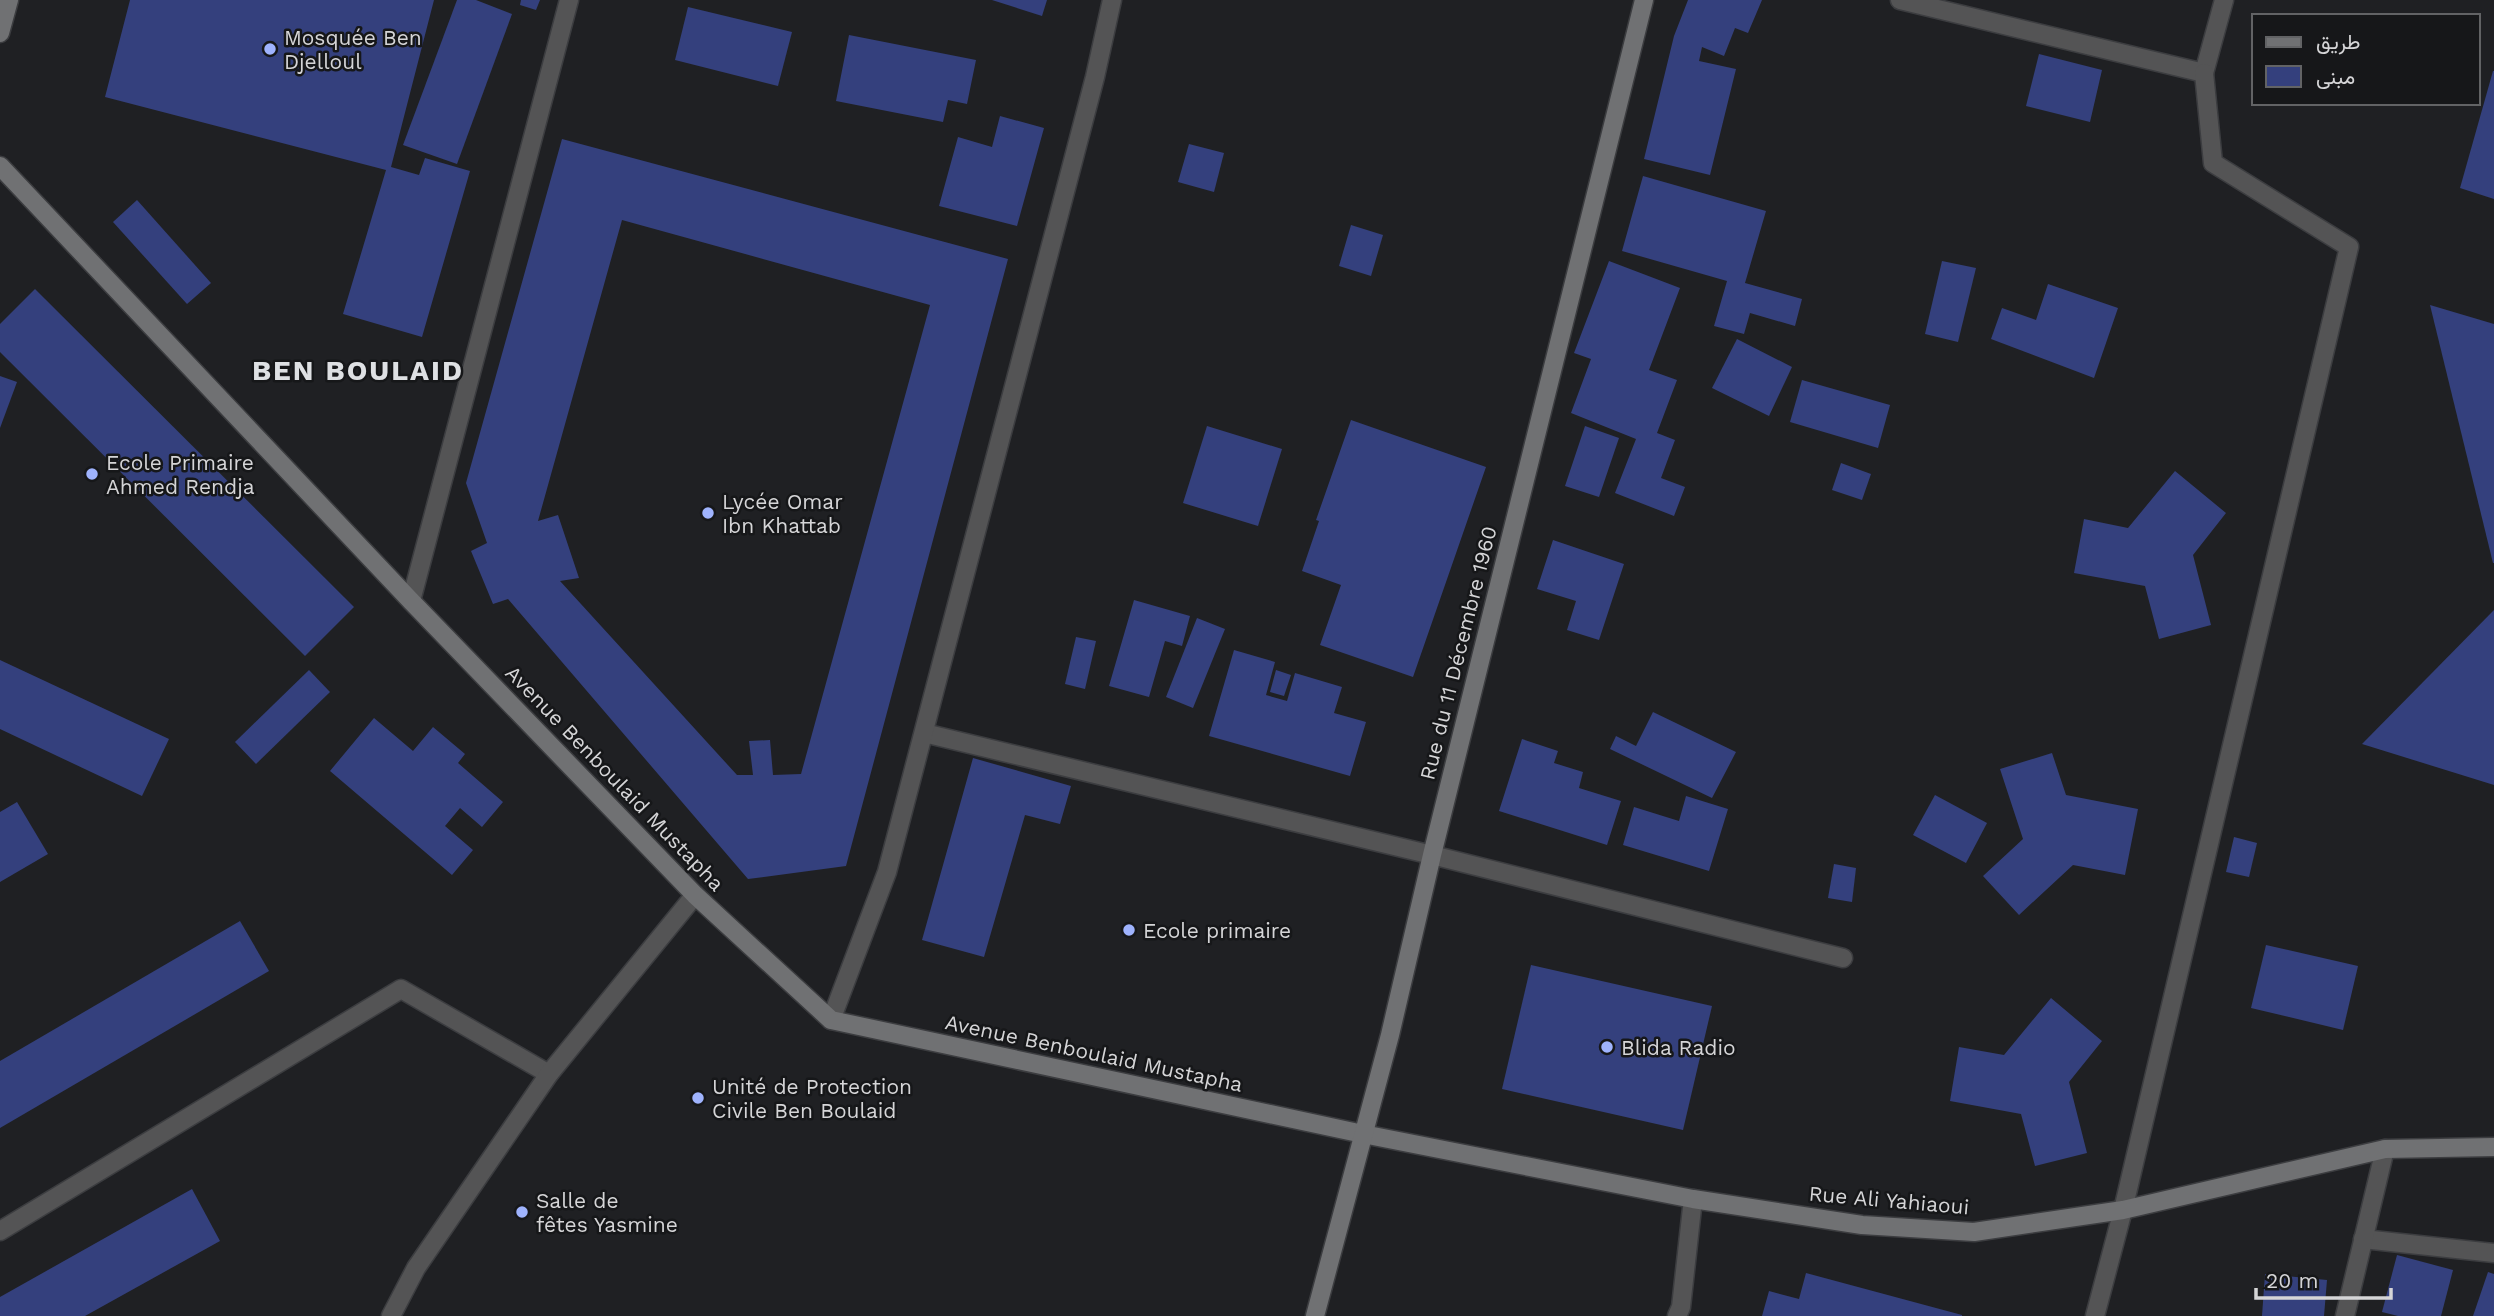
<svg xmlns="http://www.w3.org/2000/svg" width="2494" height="1316" font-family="'Work Sans',Vazirmatn,sans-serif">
	<rect width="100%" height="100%" fill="#1f2023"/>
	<!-- building -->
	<g fill="#34407d" fill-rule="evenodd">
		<polygon points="130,0 434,0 391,167 419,175 425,158 470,171 422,337 343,314 386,170 105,97"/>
		<polygon points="457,0 476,0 512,14 457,164 403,145"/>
		<polygon points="521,0 540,0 536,10 520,5"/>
		<polygon points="992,0 1047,0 1042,16"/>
		<polygon points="1688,0 1762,0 1748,33 1735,28 1724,56 1702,47 1699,61 1736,69 1710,175 1644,159 1674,36"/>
		<polygon points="688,7 792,32 778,86 675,60"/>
		<polygon points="849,35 976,60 967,104 948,100 943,122 836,101"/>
		<polygon points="2039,54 2102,70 2090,122 2026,106"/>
		<polygon points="2493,71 2494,71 2494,199 2460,188"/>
		<polygon points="1000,116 1044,128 1017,226 939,206 958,137 992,147"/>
		<path d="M562,139l446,120 -162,607 -98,13 -240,-280 -15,5 -22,-53 16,-8 -21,-60zM622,220l308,85 -129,469 -28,1 -3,-35 -21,1 4,34h-16l-177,-194 19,-3 -21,-63 -20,6z"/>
		<polygon points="1189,144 1224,153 1214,192 1178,182"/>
		<polygon points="1643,176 1766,211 1745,283 1802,299 1795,326 1750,313 1744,334 1714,326 1727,281 1622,251"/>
		<polygon points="137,200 211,283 187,304 113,222"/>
		<polygon points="1351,225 1383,235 1371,276 1339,266"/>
		<polygon points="1609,261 1680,288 1649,370 1677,380 1657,433 1675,440 1661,478 1685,487 1674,516 1615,493 1636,439 1571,413 1591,359 1574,353"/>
		<polygon points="1942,261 1976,268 1958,342 1925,334"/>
		<polygon points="2048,284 2118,308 2094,378 1991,339 2002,308 2036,320"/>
		<polygon points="35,289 354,607 305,656 0,352 0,324"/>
		<polygon points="2430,305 2494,324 2494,563 2493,563"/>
		<polygon points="1737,339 1792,367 1769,416 1712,388"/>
		<polygon points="0,376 17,382 0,428"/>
		<polygon points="1802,380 1890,405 1878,448 1790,422"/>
		<polygon points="1351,420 1486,467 1413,677 1320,645 1341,585 1302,571 1319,521 1316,520"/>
		<polygon points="1207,426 1282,449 1258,526 1183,503"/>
		<polygon points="1585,426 1619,438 1599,497 1565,486"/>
		<polygon points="1841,463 1871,474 1862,500 1832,490"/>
		<polygon points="2175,471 2226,513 2193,555 2211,625 2159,639 2145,586 2074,573 2084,519 2128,528"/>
		<polygon points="1553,540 1624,564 1599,640 1567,630 1576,601 1537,589"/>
		<polygon points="1134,600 1190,616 1182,646 1165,641 1149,697 1109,686"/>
		<polygon points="2494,610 2494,785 2362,744"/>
		<polygon points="1197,618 1225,629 1193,708 1166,697"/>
		<polygon points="1076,637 1096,641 1085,689 1065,684"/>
		<polygon points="1234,650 1275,662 1266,695 1287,701 1295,673 1342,687 1334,713 1366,722 1350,776 1209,736"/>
		<polygon points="0,660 169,739 142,796 0,729"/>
		<polygon points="309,670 330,692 256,764 235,742"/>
		<polygon points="1276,670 1291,675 1284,696 1270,692"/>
		<polygon points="1653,712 1736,752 1712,798 1610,749 1616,736 1636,746"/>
		<polygon points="374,718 413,751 433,727 465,754 458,763 503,802 482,827 460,808 445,826 473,850 452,875 330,771"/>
		<polygon points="1522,739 1558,751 1554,763 1583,772 1579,788 1621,801 1607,845 1499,811"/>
		<polygon points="2052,753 2066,795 2138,809 2125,875 2073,865 2019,915 1983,876 2023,839 2000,769"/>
		<polygon points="973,758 1071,786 1060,824 1025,815 984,957 922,940"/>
		<polygon points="1935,795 1987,823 1966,863 1913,835"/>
		<polygon points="1686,796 1728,809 1709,871 1623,845 1634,807 1679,821"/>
		<polygon points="17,802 48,854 0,882 0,812"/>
		<polygon points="2234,837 2257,843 2249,877 2226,872"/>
		<polygon points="1834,864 1856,868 1852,902 1828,898"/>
		<polygon points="240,921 269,971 0,1128 0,1061"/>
		<polygon points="2266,945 2358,966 2343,1030 2251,1008"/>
		<polygon points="1531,965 1712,1006 1683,1130 1502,1089"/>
		<polygon points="2051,998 2102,1041 2069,1082 2087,1153 2035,1166 2021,1114 1950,1101 1959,1047 2004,1055"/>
		<polygon points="192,1189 220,1241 85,1316 0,1316 0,1297"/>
		<polygon points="2397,1255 2453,1270 2441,1316 2398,1316 2382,1312"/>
		<polygon points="2488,1272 2494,1274 2494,1316 2473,1316"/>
		<polygon points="1806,1273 1962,1315 1962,1316 1762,1316 1769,1291 1799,1299"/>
		<polygon points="2265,1274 2327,1280 2324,1316 2262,1316"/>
	</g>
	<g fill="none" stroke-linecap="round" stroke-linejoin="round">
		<defs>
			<g id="minor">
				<polyline points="1900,0 2204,73 2224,0"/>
				<polyline points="411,601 569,0"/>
				<polyline points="924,733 1432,855 1843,958"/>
				<polyline points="831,1020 887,872 1095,77 1112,0"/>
				<polyline points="0,1231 401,989 549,1074"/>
				<polyline points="2363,1239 2494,1253"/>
				<polyline points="391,1316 416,1268 549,1074 695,895"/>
				<polyline points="1677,1316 1681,1307 1693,1199"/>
				<polyline points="2095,1316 2123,1210 2349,247 2213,163 2204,73"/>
				<polyline points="2345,1316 2385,1149"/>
			</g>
			<g id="secondary">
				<polyline points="0,33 9,0"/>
				<polyline points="0,166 411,601 695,895 831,1020 1363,1134 1693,1199 1862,1225 1974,1232 2123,1210 2385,1149 2494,1147"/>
				<polyline points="1315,1316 1390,1035 1432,855 1644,0"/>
			</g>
		</defs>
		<!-- minor casing -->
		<use href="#minor" stroke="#3c3d40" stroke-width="21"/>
		<!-- secondary casing -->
		<use href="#secondary" stroke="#3c3d40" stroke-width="21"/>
		<!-- minor -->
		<use href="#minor" stroke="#545455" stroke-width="18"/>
		<!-- secondary -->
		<use href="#secondary" stroke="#707173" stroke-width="18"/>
	</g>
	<!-- markers -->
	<g fill="#9fb3fd" stroke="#161719" stroke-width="2.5">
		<circle cx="270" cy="49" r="7"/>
		<circle cx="92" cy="474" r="7"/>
		<circle cx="708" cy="513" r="7"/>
		<circle cx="1129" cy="930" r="7"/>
		<circle cx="1607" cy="1047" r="7"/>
		<circle cx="698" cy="1098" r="7"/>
		<circle cx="522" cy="1212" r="7"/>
	</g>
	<g text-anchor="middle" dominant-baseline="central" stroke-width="5" stroke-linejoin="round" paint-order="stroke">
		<!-- poi labels -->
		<g font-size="21" fill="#d5d5d7" stroke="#161719" text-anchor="start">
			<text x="284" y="37">Mosquée Ben<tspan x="284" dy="24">Djelloul</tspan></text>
			<text x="106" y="462">Ecole Primaire<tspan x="106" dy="24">Ahmed Rendja</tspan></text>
			<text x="722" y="501">Lycée Omar<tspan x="722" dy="24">Ibn Khattab</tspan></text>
			<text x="1143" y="930">Ecole primaire</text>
			<text x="1621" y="1047">Blida Radio</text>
			<text x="712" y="1086">Unité de Protection<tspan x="712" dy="24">Civile Ben Boulaid</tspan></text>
			<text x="536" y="1200">Salle de<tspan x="536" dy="24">fêtes Yasmine</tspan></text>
		</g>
		<!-- street labels -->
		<g font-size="21" fill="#d5d5d7" stroke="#161719">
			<text transform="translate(1458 653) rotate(-76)">Rue du 11 Décembre 1960</text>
			<text transform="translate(615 778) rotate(46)">Avenue Benboulaid Mustapha</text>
			<text transform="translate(1094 1053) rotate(12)">Avenue Benboulaid Mustapha</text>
			<text transform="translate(1889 1200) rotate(5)">Rue Ali Yahiaoui</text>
		</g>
		<!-- district labels -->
		<g font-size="28" font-weight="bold" letter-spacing="2" fill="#dee0e3" stroke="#161719">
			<text x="358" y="370">BEN BOULAID</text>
		</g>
	</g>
	<!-- legend -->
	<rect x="2252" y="14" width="228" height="91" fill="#161719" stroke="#626365" stroke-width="2"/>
	<rect x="2266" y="37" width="35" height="10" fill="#707173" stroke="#626365" stroke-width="2"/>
	<text x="2316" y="49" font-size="21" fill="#d5d5d7">طريق</text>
	<rect x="2266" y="66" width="35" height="21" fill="#34407d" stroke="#626365" stroke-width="2"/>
	<text x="2316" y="84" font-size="21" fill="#d5d5d7">مبنى</text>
	<!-- scale -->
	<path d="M2256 1288v10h135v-10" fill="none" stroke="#d5d5d7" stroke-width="3.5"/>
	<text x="2266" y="1288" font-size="21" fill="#d5d5d7" stroke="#161719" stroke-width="5" paint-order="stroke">20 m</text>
</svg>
